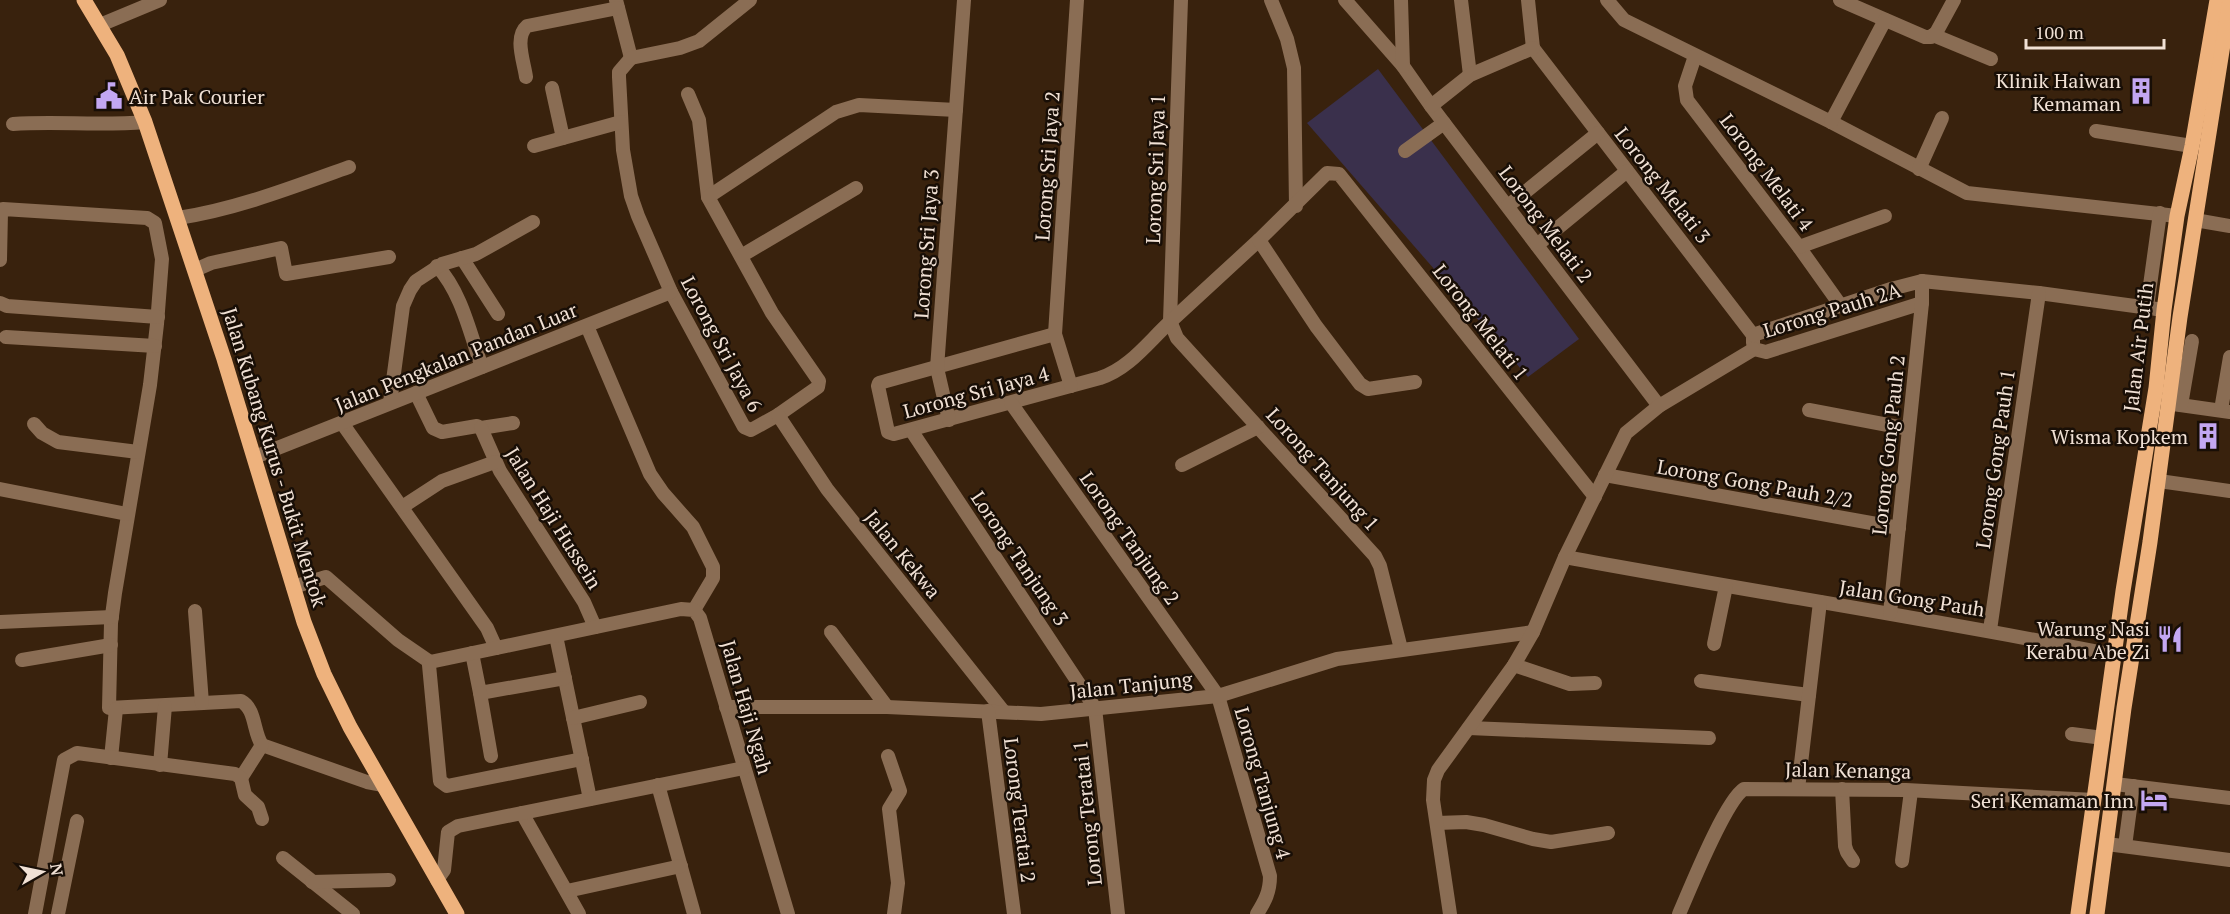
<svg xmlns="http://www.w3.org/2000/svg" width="2230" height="914" font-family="'PT Serif',serif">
	<rect width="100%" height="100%" fill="#39220d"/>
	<!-- green -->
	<polygon fill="#3a304c" points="1378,69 1579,339 1528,377 1307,123"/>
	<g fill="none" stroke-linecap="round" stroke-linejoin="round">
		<!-- minor -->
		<g stroke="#8a6d54" stroke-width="14">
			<polyline points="616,0 631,58"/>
			<polyline points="1181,0 1170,321 1177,338 1375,556 1380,566 1401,649"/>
			<polyline points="1271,0 1287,39 1294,68 1296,206"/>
			<polyline points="1345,0 1403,66 1431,106 1659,406"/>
			<polyline points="1401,0 1403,66"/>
			<polyline points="1461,0 1470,75"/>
			<polyline points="1528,0 1533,48"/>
			<polyline points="1607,0 1624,20 1831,122 1967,193 2177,216"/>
			<polyline points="1840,0 1925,37 1931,37 1936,33 1954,0"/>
			<polyline points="100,25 160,0"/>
			<polyline points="1933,35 1991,59"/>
			<polyline points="1533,48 1753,335 1753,343"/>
			<polyline points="1695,56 1685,86 1687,100 1799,247 1841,306"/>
			<polyline points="631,58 619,72 619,77 623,150 631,196 638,216 671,292 744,427 751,430 778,415 818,387 819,381 772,313 708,197 699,120 688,94"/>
			<polyline points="631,58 680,48 699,41 750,0"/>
			<path d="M526,77c-2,-15 -12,-40 1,-51l91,-18"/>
			<polyline points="552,88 563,138"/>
			<polyline points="1431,106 1470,75 1533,48"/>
			<polyline points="1831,122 1885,20"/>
			<path d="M13,124c44,-3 87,2 132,-2"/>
			<polyline points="2096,131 2192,146"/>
			<polyline points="534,146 621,122"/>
			<polyline points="1405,151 1444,123"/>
			<polyline points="1919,169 1942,118"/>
			<polyline points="708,197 836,112 859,105 956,110"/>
			<polyline points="1508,206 1598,133"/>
			<path d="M178,218c59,-9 115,-31 171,-51"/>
			<polyline points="2195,220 2230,226"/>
			<polyline points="1537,245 1627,171"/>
			<polyline points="1799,247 1885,216"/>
			<polyline points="741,256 856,188"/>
			<polyline points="462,258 498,314"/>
			<path d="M0,260l1,-48 2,-3 144,9 8,5 7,36 -5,65 -7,61 -35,208 -4,30 -2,85 132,-7c15,8 12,31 21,44l105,37 16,3"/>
			<path d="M437,266c25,27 33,68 45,101"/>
			<polyline points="195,270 211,263 281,248 286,274 389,257"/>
			<polyline points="0,303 7,306 158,317"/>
			<polyline points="2147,307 2160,213"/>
			<polyline points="587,326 650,474 663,493 693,527 713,567 713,578 694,610"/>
			<path d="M1055,334l-176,49 -1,3 10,46 6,2 206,-56c30,-10 48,-36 71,-57 29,-27 59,-54 88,-81"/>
			<polyline points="1753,335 1891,289 1922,281 2039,293 2164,310"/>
			<polyline points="6,337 155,346"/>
			<polyline points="1754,349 1766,352 1922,303"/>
			<polyline points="1415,382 1368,389 1360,384 1316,326 1259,240 1327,173 1339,174 1595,497"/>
			<polyline points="1071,386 1055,334 1077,0"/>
			<polyline points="416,393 433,428 442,432 477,426 481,428 513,423"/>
			<polyline points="390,403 403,306 410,290 416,281 442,264 476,254 533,222"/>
			<path d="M1011,403l207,293 52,180c0,16 -5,25 -13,38"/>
			<polyline points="2173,404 2230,412"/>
			<polyline points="2181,405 2192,341"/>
			<polyline points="1809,410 1909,429"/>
			<polyline points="2221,410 2230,357"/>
			<polyline points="778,415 827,489 1004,712"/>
			<polyline points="949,420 937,368 964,0"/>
			<polyline points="342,423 487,628 496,648"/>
			<polyline points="34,424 42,433 58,442 138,452"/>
			<polyline points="481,428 500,471 584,602 595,627"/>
			<polyline points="911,430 1095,708 1118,914"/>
			<polyline points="255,457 671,292"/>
			<polyline points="1182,465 1258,427"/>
			<polyline points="1605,475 1899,528"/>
			<polyline points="2159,481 2230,491"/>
			<polyline points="0,489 127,514"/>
			<polyline points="402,507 442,481 495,462"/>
			<path d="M1565,557c183,34 367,62 549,98"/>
			<polyline points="293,587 326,577 398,640 430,662"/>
			<polyline points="195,611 202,703"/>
			<polyline points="1890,613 1922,303 1922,281"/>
			<polyline points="0,622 112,617"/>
			<polyline points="1990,630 2039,293"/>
			<polyline points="831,632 887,707"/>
			<polyline points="556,636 590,799"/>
			<polyline points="1714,644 1726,586"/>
			<polyline points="472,653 480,693 565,678"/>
			<polyline points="22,660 111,645"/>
			<polyline points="1514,665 1570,684 1595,683"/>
			<polyline points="1701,681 1809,695"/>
			<polyline points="480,693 491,756"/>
			<polyline points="726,707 887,707 1041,714 1218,696 1337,659 1533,632"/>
			<polyline points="988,711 1014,914"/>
			<polyline points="573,718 640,702"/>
			<polyline points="1469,728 1709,738"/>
			<polyline points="2072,734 2103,738"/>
			<polyline points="888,756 900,791 889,809 898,883 894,914"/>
			<polyline points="111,758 116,709"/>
			<polyline points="582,759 447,786 440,781 429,665 430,662 681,609 694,610 700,618 788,914"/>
			<polyline points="160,765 165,706"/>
			<polyline points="241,778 262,745"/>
			<polyline points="2115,784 2230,798"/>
			<polyline points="658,785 694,914"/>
			<polyline points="1798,789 1820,602"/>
			<polyline points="1842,789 1845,846 1847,852 1853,861"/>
			<polyline points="522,813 579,914"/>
			<polyline points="1437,823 1466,822 1484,825 1533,839 1551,842 1608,833"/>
			<polyline points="2107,844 2230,860"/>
			<polyline points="2125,846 2133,786"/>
			<polyline points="283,858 353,914"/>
			<polyline points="1902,861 1911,791"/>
			<polyline points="437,880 444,870 448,832 458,826 744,768"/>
			<polyline points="312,882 389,880"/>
			<polyline points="567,891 681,866"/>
			<polyline points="35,914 64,760 77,753 235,774 241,778 245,795 258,807 262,819"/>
			<polyline points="58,914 77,821"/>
			<polyline points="1450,914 1433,800 1434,780 1438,770 1514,665 1533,632 1565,557 1626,433 1659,406 1754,349"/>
			<path d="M1679,914c11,-25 46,-113 65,-125l162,1 188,10"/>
		</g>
		<!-- major -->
		<g stroke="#eeb27d" stroke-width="15">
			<polyline points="84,0 117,55 145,122 224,359 304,622 324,674 350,727 457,914"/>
			<polyline points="2078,914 2123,591 2156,388 2164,310 2177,216 2192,146 2217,0"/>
			<polyline points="2097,914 2124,708 2150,542 2180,317 2230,0"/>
		</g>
	</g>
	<!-- icons -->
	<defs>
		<symbol id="building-bare" viewBox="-9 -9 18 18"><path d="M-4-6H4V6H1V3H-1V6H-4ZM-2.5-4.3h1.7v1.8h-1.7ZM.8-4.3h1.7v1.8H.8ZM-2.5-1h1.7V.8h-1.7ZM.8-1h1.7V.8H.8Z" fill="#c3a7f2" stroke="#180e06" stroke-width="2.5" paint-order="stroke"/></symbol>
		<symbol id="civic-bare" viewBox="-9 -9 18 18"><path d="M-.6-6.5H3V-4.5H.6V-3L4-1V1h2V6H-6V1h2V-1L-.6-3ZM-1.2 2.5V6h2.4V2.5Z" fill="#c3a7f2" stroke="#180e06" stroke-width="2.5" paint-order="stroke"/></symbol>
		<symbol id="restaurant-bare" viewBox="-9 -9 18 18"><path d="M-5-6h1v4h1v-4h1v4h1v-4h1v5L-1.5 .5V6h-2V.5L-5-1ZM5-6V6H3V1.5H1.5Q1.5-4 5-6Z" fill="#c3a7f2" stroke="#180e06" stroke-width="2.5" paint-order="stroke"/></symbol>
		<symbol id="hotel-bare" viewBox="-9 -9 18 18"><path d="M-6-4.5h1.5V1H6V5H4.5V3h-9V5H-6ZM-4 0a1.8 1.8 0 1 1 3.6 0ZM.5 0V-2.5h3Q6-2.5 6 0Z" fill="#c3a7f2" stroke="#180e06" stroke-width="2.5" paint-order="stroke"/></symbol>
	</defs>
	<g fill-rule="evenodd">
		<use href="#building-bare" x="2122" y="72" width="38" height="38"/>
		<use href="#civic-bare" x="90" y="77" width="38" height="38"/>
		<use href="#building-bare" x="2189" y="417" width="38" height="38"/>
		<use href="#restaurant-bare" x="2151" y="620" width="38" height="38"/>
		<use href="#hotel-bare" x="2135" y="781" width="38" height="38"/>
	</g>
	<g text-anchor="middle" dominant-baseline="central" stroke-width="5" stroke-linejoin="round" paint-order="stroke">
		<!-- poi labels -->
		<g font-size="20" fill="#f1e1d5" stroke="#180e06" text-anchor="end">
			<text x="2121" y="80">Klinik Haiwan<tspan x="2121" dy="23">Kemaman</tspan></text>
			<text x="129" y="96" text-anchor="start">Air Pak Courier</text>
			<text x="2188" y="436">Wisma Kopkem</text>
			<text x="2150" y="628">Warung Nasi<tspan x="2150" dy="23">Kerabu Abe Zi</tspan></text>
			<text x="2134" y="800">Seri Kemaman Inn</text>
		</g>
		<!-- street labels -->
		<g font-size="20" fill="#f1e1d5" stroke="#180e06">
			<text transform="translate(1047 166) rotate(-86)">Lorong Sri Jaya 2</text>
			<text transform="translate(1155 169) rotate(-88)">Lorong Sri Jaya 1</text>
			<text transform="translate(1767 172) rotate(53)">Lorong Melati 4</text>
			<text transform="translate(1663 185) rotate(52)">Lorong Melati 3</text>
			<text transform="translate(1546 224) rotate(53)">Lorong Melati 2</text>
			<text transform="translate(926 244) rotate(-86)">Lorong Sri Jaya 3</text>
			<text transform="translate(1832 310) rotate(-17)">Lorong Pauh 2A</text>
			<text transform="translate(1481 322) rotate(52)">Lorong Melati 1</text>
			<text transform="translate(722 344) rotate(62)">Lorong Sri Jaya 6</text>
			<text transform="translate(2138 347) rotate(-83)">Jalan Air Putih</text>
			<text transform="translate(456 357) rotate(-22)">Jalan Pengkalan Pandan Luar</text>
			<text transform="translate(976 392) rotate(-15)">Lorong Sri Jaya 4</text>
			<text transform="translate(1888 445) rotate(-84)">Lorong Gong Pauh 2</text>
			<text transform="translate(275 457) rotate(73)">Jalan Kubang Kurus - Bukit Mentok</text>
			<text transform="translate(1995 459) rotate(-82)">Lorong Gong Pauh 1</text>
			<text transform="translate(1323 469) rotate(48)">Lorong Tanjung 1</text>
			<text transform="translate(1755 483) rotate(10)">Lorong Gong Pauh 2/2</text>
			<text transform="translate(554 518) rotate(58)">Jalan Haji Hussein</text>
			<text transform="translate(1130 538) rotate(55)">Lorong Tanjung 2</text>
			<text transform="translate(903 554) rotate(51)">Jalan Kekwa</text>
			<text transform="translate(1020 558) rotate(56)">Lorong Tanjung 3</text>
			<text transform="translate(1912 598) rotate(9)">Jalan Gong Pauh</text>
			<text transform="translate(1131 685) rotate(-6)">Jalan Tanjung</text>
			<text transform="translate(747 707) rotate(74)">Jalan Haji Ngah</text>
			<text transform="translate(1848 770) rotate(1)">Jalan Kenanga</text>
			<text transform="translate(1263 783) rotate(74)">Lorong Tanjung 4</text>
			<text transform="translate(1020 810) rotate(83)">Lorong Teratai 2</text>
			<text transform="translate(1087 813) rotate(-96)">Lorong Teratai 1</text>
		</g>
	</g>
	<!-- north arrow -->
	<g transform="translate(42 872) rotate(81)" stroke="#180e06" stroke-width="4.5" paint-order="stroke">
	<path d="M0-4.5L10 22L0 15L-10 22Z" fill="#f1e1d5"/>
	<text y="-9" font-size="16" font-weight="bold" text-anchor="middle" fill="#f1e1d5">N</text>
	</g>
	<!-- scale -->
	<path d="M2026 39v9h138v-9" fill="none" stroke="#f1e1d5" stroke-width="3"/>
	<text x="2035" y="39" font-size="18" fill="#f1e1d5" stroke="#180e06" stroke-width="4.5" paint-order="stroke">100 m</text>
</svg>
